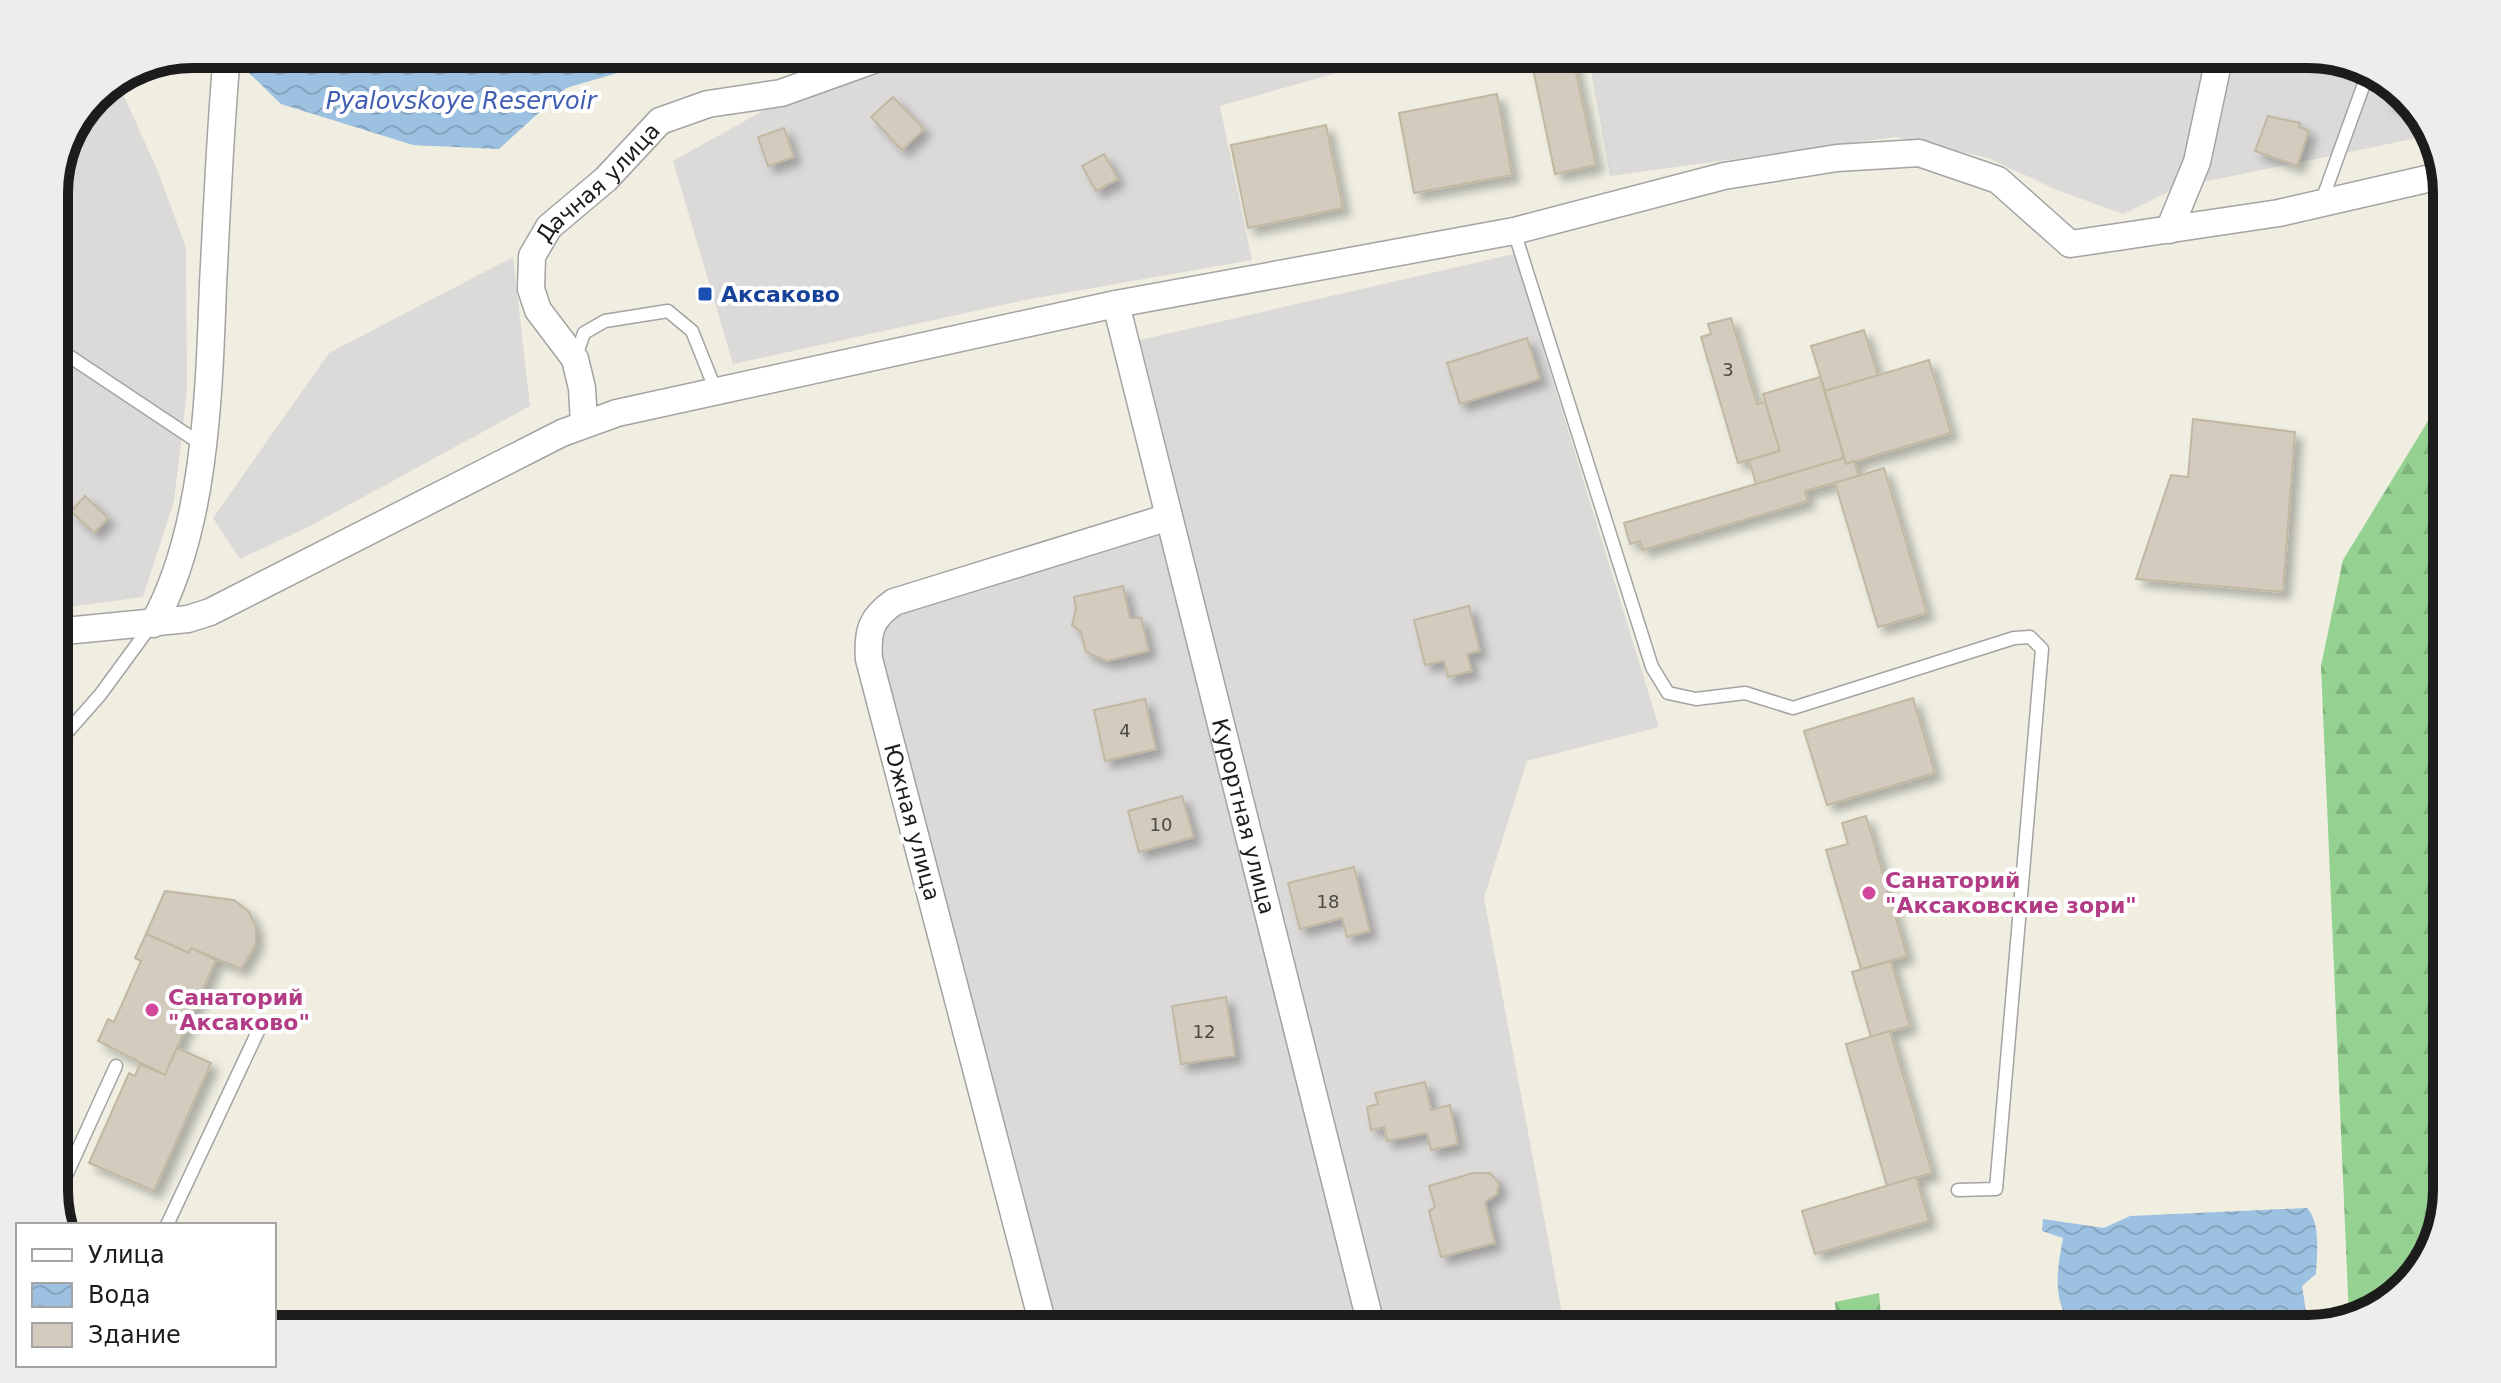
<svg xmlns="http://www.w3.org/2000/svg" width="2501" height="1383" font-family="'DejaVu Sans',sans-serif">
	<defs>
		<pattern id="forest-firs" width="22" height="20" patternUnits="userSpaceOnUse" patternTransform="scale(2)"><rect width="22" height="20" fill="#95d292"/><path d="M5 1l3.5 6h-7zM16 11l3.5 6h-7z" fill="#80b47d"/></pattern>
		<pattern id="water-waves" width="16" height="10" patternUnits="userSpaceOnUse" patternTransform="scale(2)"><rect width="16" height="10" fill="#9dc1e0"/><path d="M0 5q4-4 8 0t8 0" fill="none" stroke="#87a5c0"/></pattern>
		<filter id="shadow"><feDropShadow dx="7" dy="7" stdDeviation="4" flood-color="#0004"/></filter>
	</defs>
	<rect width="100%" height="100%" fill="#efeee1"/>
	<!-- residential -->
	<g fill="#dbdad9">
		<polygon points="865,54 1404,54 1220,106 1252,260 1025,300 733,364 673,161"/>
		<polygon points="1588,54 2308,54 2377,72 2428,123 2432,135 2179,187 2123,214 2057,190 1988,158 1895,137 1610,176"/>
		<polygon points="98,92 124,96 159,174 186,248 187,391 174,501 143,597 54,609 54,184"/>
		<polygon points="1514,254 1659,727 1527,761 1484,898 1565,1329 1055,1329 877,647 892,613 1186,526 1140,340"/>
		<polygon points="513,257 530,406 312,525 240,559 213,518 329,353"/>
	</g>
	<!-- forest -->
	<g fill="url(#forest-firs)">
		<polygon points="2447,390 2447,1191 2429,1259 2378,1310 2349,1318 2321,666 2343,560"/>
		<polygon points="1879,1293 1882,1329 1837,1329 1835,1302"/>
	</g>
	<!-- water -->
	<g fill="url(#water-waves)">
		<polygon points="199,54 683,54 566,88 499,149 413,145 281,104 248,72"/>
		<path d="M2307,1208c14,15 10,46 9,66l-14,12 5,32 -34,11h-34l-3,-8 -53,8 -112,-6c-20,-24 -13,-57 -8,-85l-21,-7 1,-12 61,9 26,-12z"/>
	</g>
	<!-- building -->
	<g fill="#d2cbbe" stroke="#c1b8a2" stroke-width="2" filter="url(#shadow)">
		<polygon points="1530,54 1572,54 1596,165 1555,174"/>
		<polygon points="2393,88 2419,114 2387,102"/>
		<polygon points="1497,94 1512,175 1414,193 1399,113"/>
		<polygon points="893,97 924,129 902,150 871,117"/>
		<polygon points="2268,116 2300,123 2299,127 2309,131 2297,166 2255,151"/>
		<polygon points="1326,125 1343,208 1248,228 1231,145"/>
		<polygon points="784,128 794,157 768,166 758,137"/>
		<polygon points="1104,154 1118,179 1096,191 1082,166"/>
		<polygon points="1731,318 1757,404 1765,402 1780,451 1738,463 1701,337 1711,334 1708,324"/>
		<polygon points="1864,330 1878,376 1825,391 1811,346"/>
		<polygon points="1527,338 1540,379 1460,404 1447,363"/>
		<polygon points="1929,360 1951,433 1846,464 1825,391"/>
		<polygon points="1820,377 1844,458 1756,484 1749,460 1780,451 1763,394"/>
		<polygon points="2193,419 2295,432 2283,592 2136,579 2171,475 2188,477"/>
		<polygon points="1844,458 1846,464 1854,461 1859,476 1805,491 1808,501 1643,550 1640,541 1630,544 1624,523"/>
		<polygon points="1884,468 1927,613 1878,627 1835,483"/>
		<polygon points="85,496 108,518 94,533 71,511"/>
		<polygon points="1123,586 1130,618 1141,618 1149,651 1107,661 1086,652 1081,632 1072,625 1076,609 1074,597"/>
		<polygon points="1469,606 1480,651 1467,654 1472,671 1448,677 1444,661 1425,665 1414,620"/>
		<polygon points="1913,698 1935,773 1827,805 1804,731"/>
		<polygon points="1145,699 1156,749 1105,761 1094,710"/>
		<polygon points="1182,796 1194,837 1139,852 1128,811"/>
		<polygon points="1866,816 1907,956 1861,969 1826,850 1848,844 1842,823"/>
		<polygon points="1354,867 1370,931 1347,937 1342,918 1300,929 1288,883"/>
		<polygon points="165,891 234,900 249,912 256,928 256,944 241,969 191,948 189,953 146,934"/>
		<polygon points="146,934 189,953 191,948 216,960 165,1075 98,1041 108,1019 114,1022 141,961 135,958"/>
		<polygon points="1891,961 1910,1026 1871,1037 1852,972"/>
		<polygon points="1226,997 1235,1056 1181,1064 1172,1006"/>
		<polygon points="1890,1031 1932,1173 1887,1186 1846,1044"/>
		<polygon points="177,1048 211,1063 154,1191 89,1163 129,1073 135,1076 140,1064 165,1075"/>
		<polygon points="1425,1082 1431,1110 1450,1105 1458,1144 1431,1150 1427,1133 1387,1141 1384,1127 1371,1130 1367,1107 1378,1104 1375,1093"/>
		<polygon points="1473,1173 1490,1173 1499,1183 1497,1194 1485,1202 1495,1243 1441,1257 1429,1211 1435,1207 1429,1186"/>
		<polygon points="1916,1177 1929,1221 1815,1254 1802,1211"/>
	</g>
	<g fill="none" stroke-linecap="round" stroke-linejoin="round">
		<defs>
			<g id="lane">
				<polyline points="2321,203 2369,70"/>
				<polyline points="1514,231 1652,667 1668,693 1696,699 1745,693 1793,708 2014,638 2030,637 2042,649 1996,1189 1958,1190"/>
				<polyline points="54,346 204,446"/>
				<polyline points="575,359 584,333 605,321 668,311 692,331 716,391"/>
				<polyline points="54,747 100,695 152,624"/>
				<polyline points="55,1200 116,1066"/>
				<polyline points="167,1225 261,1025"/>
			</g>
			<g id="street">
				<polyline points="2169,230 2197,162 2220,54"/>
				<path id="s1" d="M1116,304l256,1025"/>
				<path id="s2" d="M584,424l-2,-36 -7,-29 -37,-49 -7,-21 1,-33 17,-29 57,-48 54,-58 48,-17 73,-11 109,-39"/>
				<path d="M153,624c53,-94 56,-233 60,-339 4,-77 7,-154 14,-231"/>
				<polyline points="54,632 188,619 210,612 562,433 617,413 1116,304 1514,231 1724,176 1837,158 1919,153 1998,180 2070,244 2279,213 2444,175"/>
				<path d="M1044,1329l-175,-670c-2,-28 2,-41 25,-57l275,-85"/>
			</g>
		</defs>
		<!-- lane casing -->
		<use href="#lane" stroke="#a3a3a3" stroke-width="15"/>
		<!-- street casing -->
		<use href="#street" stroke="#a3a3a3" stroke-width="29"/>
		<!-- lane -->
		<use href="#lane" stroke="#fff" stroke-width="12"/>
		<!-- street -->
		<use href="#street" stroke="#fff" stroke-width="26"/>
	</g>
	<!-- markers -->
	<rect fill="#1a4fb4" stroke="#fff" stroke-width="3" x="697" y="286" width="16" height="16" rx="4"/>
	<g fill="#d1479c" stroke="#fff" stroke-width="3">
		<circle cx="1869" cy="893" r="8"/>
		<circle cx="152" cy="1010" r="8"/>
	</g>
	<g text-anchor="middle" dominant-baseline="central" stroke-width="8" stroke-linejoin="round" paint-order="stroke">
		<!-- number labels -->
		<g font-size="18" fill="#4a4844">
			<text x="1728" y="369">3</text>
			<text x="1125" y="730">4</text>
			<text x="1161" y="824">10</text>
			<text x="1328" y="901">18</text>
			<text x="1204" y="1031">12</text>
		</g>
		<!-- street labels -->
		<g font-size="22" fill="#1c1c1c" stroke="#fff">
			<text stroke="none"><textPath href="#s2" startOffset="282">Дачная улица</textPath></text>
			<text stroke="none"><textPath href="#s1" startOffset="528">Курортная улица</textPath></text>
			<text transform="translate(912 822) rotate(75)">Южная улица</text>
		</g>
		<!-- transit labels -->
		<g font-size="22" font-weight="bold" fill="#164399" stroke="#fff" text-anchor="start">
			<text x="721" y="294">Аксаково</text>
		</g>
		<!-- hotel labels -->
		<g font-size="22" font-weight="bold" fill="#b23c85" stroke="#fff" text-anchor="start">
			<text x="1885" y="880">Санаторий<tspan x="1885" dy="25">"Аксаковские зори"</tspan></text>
			<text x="168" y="997">Санаторий<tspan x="168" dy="25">"Аксаково"</tspan></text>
		</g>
		<!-- water labels -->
		<g font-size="24" font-style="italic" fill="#425eb3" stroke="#fff">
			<text x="461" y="101">Pyalovskoye Reservoir</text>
		</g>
	</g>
	<!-- crop -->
	<path d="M0 0H2501V1383H0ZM193 68H2308A125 125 0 0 1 2433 193V1190A125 125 0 0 1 2308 1315H193A125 125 0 0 1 68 1190V193A125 125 0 0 1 193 68Z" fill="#ededed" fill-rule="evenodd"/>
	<path fill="none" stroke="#1c1c1c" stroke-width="10" d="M193 68H2308A125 125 0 0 1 2433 193V1190A125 125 0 0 1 2308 1315H193A125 125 0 0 1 68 1190V193A125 125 0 0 1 193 68Z"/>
	<!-- legend -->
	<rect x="16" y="1223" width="260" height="144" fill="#ffffff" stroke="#a4a4a4" stroke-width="2"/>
	<rect x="32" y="1249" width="40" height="12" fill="#ffffff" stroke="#a4a4a4" stroke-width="2"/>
	<text x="88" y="1263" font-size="24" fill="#1c1c1c">Улица</text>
	<rect x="32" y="1283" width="40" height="24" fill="url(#water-waves)" stroke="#a4a4a4" stroke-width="2"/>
	<text x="88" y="1303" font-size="24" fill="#1c1c1c">Вода</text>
	<rect x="32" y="1323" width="40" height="24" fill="#d2cbbe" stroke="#a4a4a4" stroke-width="2"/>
	<text x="88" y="1343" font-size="24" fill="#1c1c1c">Здание</text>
</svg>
